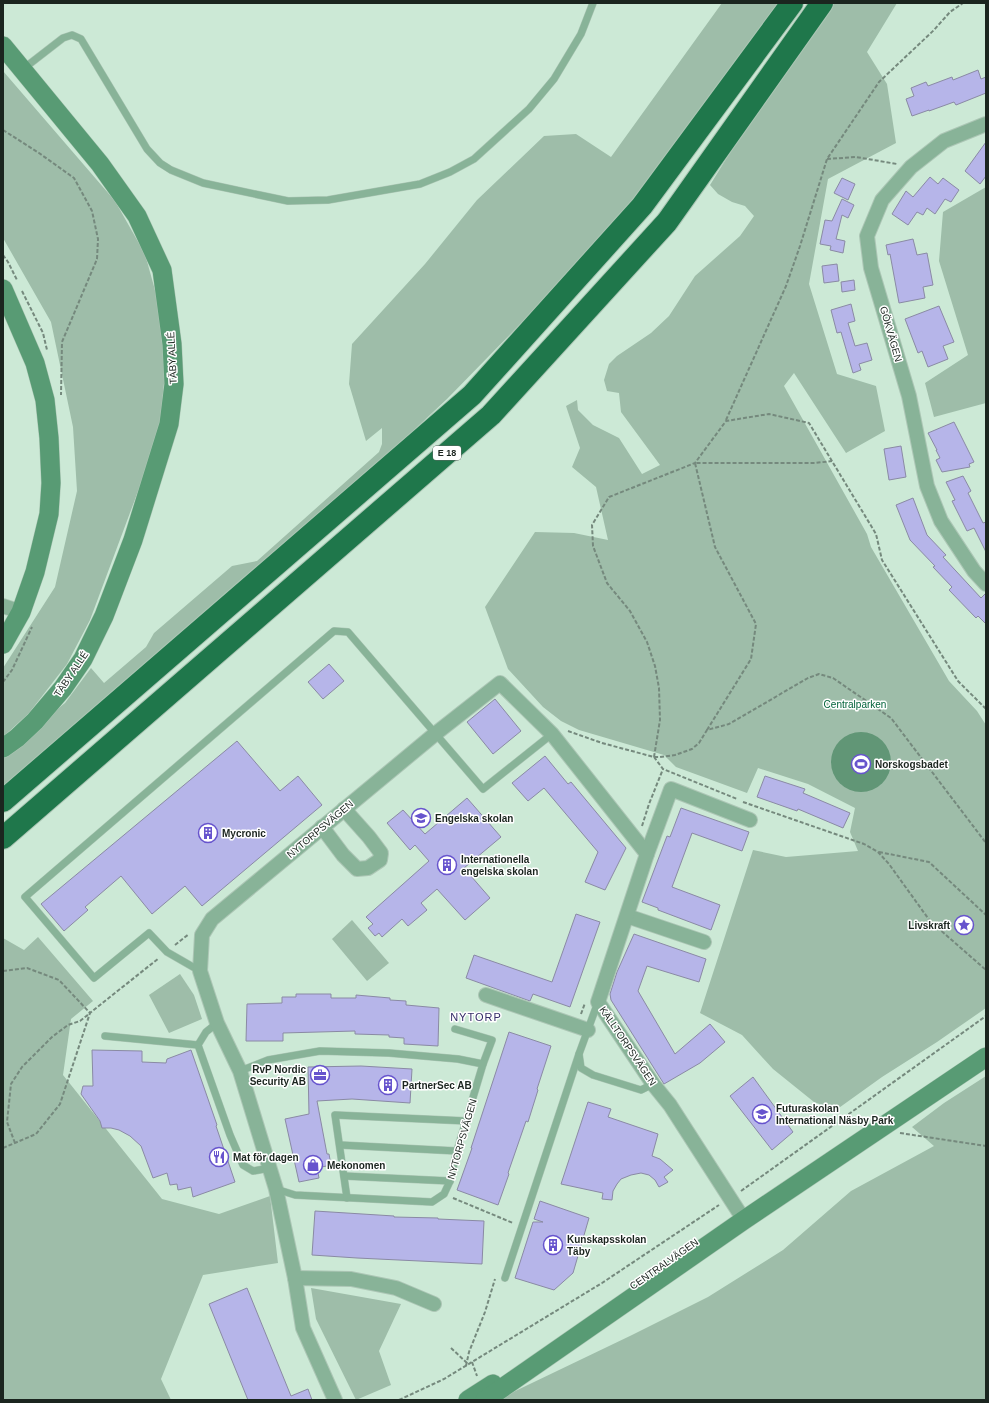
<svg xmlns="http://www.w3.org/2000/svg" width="989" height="1403" font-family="Arial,sans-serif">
	<rect width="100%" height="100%" fill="#cce9d6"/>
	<!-- green -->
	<g fill="#9ebda9">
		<polygon points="722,3 781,3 698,117 626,208 528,316 447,399 337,502 3,790 3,753 65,703 91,668 104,683 146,647 154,633 232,566 257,561 379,452 382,444 382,428 366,441 349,384 352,344 425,264 477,200 544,136 576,134 611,157"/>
		<polygon points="834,3 897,3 867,52 887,84 896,143 828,179 809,284 837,374 876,386 885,431 846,453 794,373 784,386 867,534 871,547 949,681 977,711 986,725 986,1008 937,1042 882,1077 836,1110 814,1102 773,1069 742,1035 700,1013 753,850 786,857 858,851 850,832 855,808 808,784 758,768 747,793 676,767 664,755 579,730 561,721 543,707 508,669 485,607 535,532 574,533 608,540 596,487 572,467 580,448 566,406 577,400 578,410 593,425 619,438 642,474 660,465 621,412 619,393 607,391 604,380 609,364 617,356 651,333 669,316 695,276 740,236 754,216 745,206 732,202 718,194 710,185 778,75"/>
		<polygon points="3,71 115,201 145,254 158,301 165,373 159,435 90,620 67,664 29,713 3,737 3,668 55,587 77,491 73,427 51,322 3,238"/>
		<polygon points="986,187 986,403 934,417 925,383 968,355 939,261 943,212"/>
		<polygon points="352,920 389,963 367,981 332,939"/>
		<polygon points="38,937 93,1001 71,1019 63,1075 162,1199 219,1214 270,1196 278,1263 203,1275 161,1379 171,1400 3,1400 3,938 24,950"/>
		<polygon points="180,974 194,995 202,1019 169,1033 149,995"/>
		<polygon points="986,1076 986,1400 503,1400 505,1396 632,1335 708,1297 783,1250 851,1191 934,1146 912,1127 944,1103"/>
		<polygon points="311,1288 401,1304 379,1351 391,1385 356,1400 316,1319"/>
	</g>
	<!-- water -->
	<circle fill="#619676" cx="861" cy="762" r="30"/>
	<!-- building -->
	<g fill="#b6b5e9" stroke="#8a8aa4">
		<polygon points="978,70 981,79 986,77 986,93 956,105 954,102 929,111 929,110 912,116 906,99 914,96 911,88 926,82 928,86 952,77 953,80"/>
		<polygon points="986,142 986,176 980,184 965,171"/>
		<polygon points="930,177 938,184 943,178 959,190 951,202 945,199 935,214 927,208 923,215 917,212 908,225 892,214 906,191 913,197"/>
		<polygon points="842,178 855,184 848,200 834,193"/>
		<polygon points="842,199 854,205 848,218 842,215 836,239 845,241 843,253 830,250 831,246 820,244 825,220 832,221"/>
		<polygon points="913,239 917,255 927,253 933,285 923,287 925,298 899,303 890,254 888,255 886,245"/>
		<polygon points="837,264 839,281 824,283 822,266"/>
		<polygon points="854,280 855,290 842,292 841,282"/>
		<polygon points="851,304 855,321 848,323 855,346 867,343 872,360 859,364 861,370 853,373 841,332 837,333 831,310"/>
		<polygon points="939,306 954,342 943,346 948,359 928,367 922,351 918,353 905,319"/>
		<polygon points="954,422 974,462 969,464 970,467 942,472 936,460 940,458 936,450 937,450 928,433"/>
		<polygon points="901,446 906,477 889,480 884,449"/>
		<polygon points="963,476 971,491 968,493 983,523 986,522 986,552 974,528 967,531 952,501 955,500 946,482"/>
		<polygon points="913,498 927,535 946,555 943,557 981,598 986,593 986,624 978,616 976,618 949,590 952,587 933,567 935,566 910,540 896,505"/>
		<polygon points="329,664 344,681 323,699 308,682"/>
		<polygon points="495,699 521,731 493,754 467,722"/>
		<polygon points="237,741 280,791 298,776 322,805 202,906 185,886 152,914 121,876 85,907 88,910 64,931 41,904"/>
		<polygon points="545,756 568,784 571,782 626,848 605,890 585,882 598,852 544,788 528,801 512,783"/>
		<polygon points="765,776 805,789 803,793 850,813 843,828 798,809 797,811 757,797"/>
		<polygon points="467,798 501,837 464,868 490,898 465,920 437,889 421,903 427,910 408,926 402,919 382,937 379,933 375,936 368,928 373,924 366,917 429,861 415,845 410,850 387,823 403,810 425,834"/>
		<polygon points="681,808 749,832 742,851 692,833 672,887 720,905 711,930 658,910 658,908 642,902 667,836 670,837"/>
		<polygon points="576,914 600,922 570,1007 533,994 530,1001 466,978 474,955 552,982"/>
		<polygon points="634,934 706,959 699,982 647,966 638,991 675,1054 710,1024 725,1042 700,1063 664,1084 611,1000 610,994 617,972"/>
		<polygon points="296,994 331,994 331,998 356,998 356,995 390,998 390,1000 406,1001 406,1005 439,1008 438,1046 404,1044 404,1038 389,1037 389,1035 355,1034 355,1031 283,1033 283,1041 246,1041 247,1004 282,1003 282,997 296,997"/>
		<polygon points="509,1032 551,1046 537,1089 538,1090 528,1122 526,1121 508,1173 509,1174 498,1205 457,1190 472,1148 471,1148"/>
		<polygon points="92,1050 142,1051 142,1062 166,1063 167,1059 191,1050 217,1125 216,1126 235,1182 193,1197 191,1187 178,1190 177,1184 170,1185 167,1173 153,1178 141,1146 130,1136 119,1130 111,1128 102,1128 100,1121 81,1094 83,1086 93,1086"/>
		<polygon points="361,1066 412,1069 410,1103 352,1099 317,1101 327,1154 329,1154 331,1165 317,1168 319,1178 299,1182 285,1119 309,1114 308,1067"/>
		<polygon points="753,1077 793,1132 772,1150 730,1096"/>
		<polygon points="588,1102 611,1109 608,1117 658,1134 652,1156 660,1159 673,1170 664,1177 668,1182 659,1187 655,1180 649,1175 641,1173 631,1175 621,1179 617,1184 613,1191 612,1200 602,1199 603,1193 561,1184"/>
		<polygon points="540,1201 589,1218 573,1273 554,1290 515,1278 533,1222 543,1222 534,1219"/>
		<polygon points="315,1211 394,1216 394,1217 438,1218 438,1219 484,1221 482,1264 357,1258 312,1255"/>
		<polygon points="247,1288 291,1396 308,1389 312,1400 248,1400 209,1304"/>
	</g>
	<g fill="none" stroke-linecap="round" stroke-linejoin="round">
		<defs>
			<g id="lane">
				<polyline points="23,69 63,38 72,35 81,39 147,149 160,163 171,170 203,183 288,201 328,200 420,184 450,172 474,159 529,109 554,79 581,34 593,3"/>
				<polyline points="200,971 167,952 149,933 94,978 25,897 334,631 348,632 483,789 552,734"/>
				<polyline points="598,1002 579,1054 581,1068 593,1075 641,1090 653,1084"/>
				<polyline points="217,1023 206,1032 198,1045 230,1135 243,1165 253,1171 270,1168"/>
				<polyline points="455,1029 492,1040 483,1064"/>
				<polyline points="105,1036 198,1045"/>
				<polyline points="240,1071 268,1060 320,1051 389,1053 458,1059 483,1064 457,1151 450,1181 444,1194 432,1202 295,1195 276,1189"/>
				<polyline points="340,1145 457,1151"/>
				<polyline points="344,1176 450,1181"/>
				<polyline points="347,1198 335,1115 467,1121"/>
				<polyline points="505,1278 579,1054"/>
			</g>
			<g id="street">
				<polyline points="986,124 944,141 911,167 882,200 867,236 871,268 909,396 927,486 941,521 974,571 986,584"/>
				<polyline points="3,606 21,612"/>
				<polyline points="322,827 343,855 357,869 368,868 380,860 381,853 369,837 344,809"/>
				<polyline points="647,854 671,789 750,820"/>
				<polyline points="627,916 704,942"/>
				<polyline points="486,995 588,1030"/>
				<polyline points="295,1278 351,1279 396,1288 434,1304"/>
				<polyline points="335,1400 303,1328 295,1278 276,1189 240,1071 217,1023 200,971 202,935 212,919 435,734 500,683 552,734 647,854 598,1002 653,1084 670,1105 744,1220"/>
			</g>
			<g id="secondary">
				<polyline points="3,46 100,164 137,216 162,270 172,344 174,384 169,424 133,540 104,616 83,659 63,688 35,721 17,738 3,748"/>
				<polyline points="3,289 35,363 45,400 49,438 51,483 49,514 35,572 21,612 3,644"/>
				<polyline points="468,1400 493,1384"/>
				<polyline points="485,1400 744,1220 986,1057"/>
			</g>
			<g id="highway">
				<polyline points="3,801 472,395 642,206 792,3"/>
				<polyline points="3,838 491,415 667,222 822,3"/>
			</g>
		</defs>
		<!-- lane casing -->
		<use href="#lane" stroke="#acc6b5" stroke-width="8"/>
		<!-- street casing -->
		<use href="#street" stroke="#acc6b5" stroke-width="16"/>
		<!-- secondary casing -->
		<use href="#secondary" stroke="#acc6b5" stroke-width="20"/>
		<!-- highway casing -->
		<use href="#highway" stroke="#acc6b5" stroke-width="24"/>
		<!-- path -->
		<g stroke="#75897d" stroke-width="2" stroke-dasharray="4 2" stroke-linecap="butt">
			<polyline points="3,130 39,153 74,178 92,211 98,239 97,259 62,342 61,395"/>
			<polyline points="827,159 856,157 897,164"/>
			<polyline points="3,255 8,262 17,280"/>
			<polyline points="22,291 43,333 47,350"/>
			<polyline points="726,420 786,286 800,246 827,159 879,82 934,30 950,12 963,3"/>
			<polyline points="3,682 12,670 32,627"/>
			<polyline points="707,730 751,659 756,624 715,547 695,463 815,463 832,461"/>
			<polyline points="568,731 602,743 654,757 660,757 675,755 692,749 699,743 707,730 729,724 808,678 819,674 833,678 891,718 986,843"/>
			<polyline points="654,757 660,720 659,688 655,666 647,642 630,611 607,583 593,546 592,525 609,497 695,463 726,421 769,414 809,423 876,534 882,560 958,681 986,709"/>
			<polyline points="654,757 663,769 737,799"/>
			<polyline points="743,802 864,844 878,852 889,864 930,921 986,970"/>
			<polyline points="642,826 649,804 663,769"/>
			<polyline points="879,852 929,862 986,915"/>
			<polyline points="175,945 189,934"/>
			<polyline points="3,971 27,968 59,980 90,1013 159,958"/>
			<polyline points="581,1014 585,1003"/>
			<polyline points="900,1133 986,1146"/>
			<polyline points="15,1143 7,1122 11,1084 22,1067 52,1037 68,1025 80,1021 89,1014"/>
			<polyline points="3,1148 36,1134 60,1104 90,1013"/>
			<polyline points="741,1191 986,1016"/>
			<polyline points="453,1198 513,1223"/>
			<polyline points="451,1348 467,1363"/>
			<polyline points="472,1362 477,1376"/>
			<polyline points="466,1366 469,1352 485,1312 495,1279"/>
			<polyline points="399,1400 444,1379 602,1283 719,1205"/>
		</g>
		<!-- lane -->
		<use href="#lane" stroke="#88b398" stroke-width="7"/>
		<!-- street -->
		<use href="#street" stroke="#88b398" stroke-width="14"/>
		<!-- secondary -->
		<use href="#secondary" stroke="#589b74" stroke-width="19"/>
		<!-- highway -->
		<use href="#highway" stroke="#1f774b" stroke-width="22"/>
	</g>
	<!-- icons -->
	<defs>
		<symbol id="stadium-ring" viewBox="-11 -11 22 22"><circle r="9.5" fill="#fff" stroke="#6754cd" stroke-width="1.5"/><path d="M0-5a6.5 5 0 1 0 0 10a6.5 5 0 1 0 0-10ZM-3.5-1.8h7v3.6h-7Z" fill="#6754cd"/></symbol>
		<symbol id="school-ring" viewBox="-11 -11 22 22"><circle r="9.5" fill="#fff" stroke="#6754cd" stroke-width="1.5"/><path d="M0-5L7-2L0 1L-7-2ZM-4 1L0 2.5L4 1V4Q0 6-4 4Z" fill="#6754cd"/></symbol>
		<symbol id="building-ring" viewBox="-11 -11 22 22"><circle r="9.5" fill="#fff" stroke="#6754cd" stroke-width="1.5"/><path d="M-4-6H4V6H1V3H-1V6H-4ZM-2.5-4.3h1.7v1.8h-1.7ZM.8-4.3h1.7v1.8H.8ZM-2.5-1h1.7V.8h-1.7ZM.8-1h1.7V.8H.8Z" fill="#6754cd"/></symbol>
		<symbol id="sight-ring" viewBox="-11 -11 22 22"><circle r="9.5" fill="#fff" stroke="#6754cd" stroke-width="1.5"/><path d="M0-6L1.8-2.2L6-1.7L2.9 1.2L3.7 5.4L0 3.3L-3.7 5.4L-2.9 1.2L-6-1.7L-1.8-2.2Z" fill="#6754cd"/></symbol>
		<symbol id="office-ring" viewBox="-11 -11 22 22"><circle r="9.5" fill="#fff" stroke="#6754cd" stroke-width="1.5"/><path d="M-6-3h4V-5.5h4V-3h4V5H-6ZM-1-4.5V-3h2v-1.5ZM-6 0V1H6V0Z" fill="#6754cd"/></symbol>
		<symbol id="restaurant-ring" viewBox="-11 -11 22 22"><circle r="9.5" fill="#fff" stroke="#6754cd" stroke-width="1.5"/><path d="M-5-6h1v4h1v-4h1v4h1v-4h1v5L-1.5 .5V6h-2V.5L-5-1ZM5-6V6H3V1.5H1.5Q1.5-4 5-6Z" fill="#6754cd"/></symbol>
		<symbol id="shop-ring" viewBox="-11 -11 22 22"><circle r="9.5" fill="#fff" stroke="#6754cd" stroke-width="1.5"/><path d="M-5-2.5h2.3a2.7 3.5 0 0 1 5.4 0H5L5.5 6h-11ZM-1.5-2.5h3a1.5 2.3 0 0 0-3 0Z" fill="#6754cd"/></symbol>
	</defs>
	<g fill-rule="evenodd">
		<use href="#stadium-ring" x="850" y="753" width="22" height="22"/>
		<use href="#school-ring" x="410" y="807" width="22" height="22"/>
		<use href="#building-ring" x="197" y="822" width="22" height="22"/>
		<use href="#building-ring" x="436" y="854" width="22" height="22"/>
		<use href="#sight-ring" x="953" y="914" width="22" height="22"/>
		<use href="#office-ring" x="309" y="1064" width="22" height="22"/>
		<use href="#building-ring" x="377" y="1074" width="22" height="22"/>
		<use href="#school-ring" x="751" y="1103" width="22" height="22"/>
		<use href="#restaurant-ring" x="208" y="1146" width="22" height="22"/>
		<use href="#shop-ring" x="302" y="1154" width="22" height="22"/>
		<use href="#building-ring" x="542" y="1234" width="22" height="22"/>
	</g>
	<g text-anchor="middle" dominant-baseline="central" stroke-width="3" stroke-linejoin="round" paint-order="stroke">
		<!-- shield labels -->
		<rect fill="#fff" stroke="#5f6662" stroke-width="1" x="433" y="446" width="28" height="14" rx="3"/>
		<g font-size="9" font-weight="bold" fill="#1b251f">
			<text x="447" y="453">E 18</text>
		</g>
		<!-- street labels -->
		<g font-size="10" fill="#1b251f" stroke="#fff">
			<text transform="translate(891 334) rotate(74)">GÖKVÄGEN</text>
			<text transform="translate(172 358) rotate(-93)">TÄBY ALLÉ</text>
			<text transform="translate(71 674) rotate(-56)">TÄBY ALLÉ</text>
			<text transform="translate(320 829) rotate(-40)">NYTORPSVÄGEN</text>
			<text transform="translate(628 1046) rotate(56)">KÄLLTORPSVÄGEN</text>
			<text transform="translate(462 1139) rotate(-74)">NYTORPSVÄGEN</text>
			<text transform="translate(664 1264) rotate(-35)">CENTRALVÄGEN</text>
		</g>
		<!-- park labels -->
		<g font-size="10" fill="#016239" stroke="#fff">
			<text x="855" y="704">Centralparken</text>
		</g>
		<!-- poi labels -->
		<g font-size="10" font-weight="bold" fill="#1b251f" stroke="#fff" text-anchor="start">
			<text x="875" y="764">Norskogsbadet</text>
			<text x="435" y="818">Engelska skolan</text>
			<text x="222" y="833">Mycronic</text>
			<text x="461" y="859">Internationella<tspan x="461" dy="12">engelska skolan</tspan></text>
			<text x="950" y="925" text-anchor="end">Livskraft</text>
			<text x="306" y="1069" text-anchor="end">RvP Nordic<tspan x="306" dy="12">Security AB</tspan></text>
			<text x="402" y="1085">PartnerSec AB</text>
			<text x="776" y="1108">Futuraskolan<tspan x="776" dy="12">International Näsby Park</tspan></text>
			<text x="233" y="1157">Mat för dagen</text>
			<text x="327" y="1165">Mekonomen</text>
			<text x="567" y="1239">Kunskapsskolan<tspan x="567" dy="12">Täby</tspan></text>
		</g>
		<!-- neighbourhood labels -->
		<g font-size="11" letter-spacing="1" fill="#342c68" stroke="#fff">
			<text x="476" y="1017">NYTORP</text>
		</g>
	</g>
	<!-- border -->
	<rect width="989" height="1403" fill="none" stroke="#1b251f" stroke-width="8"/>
</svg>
